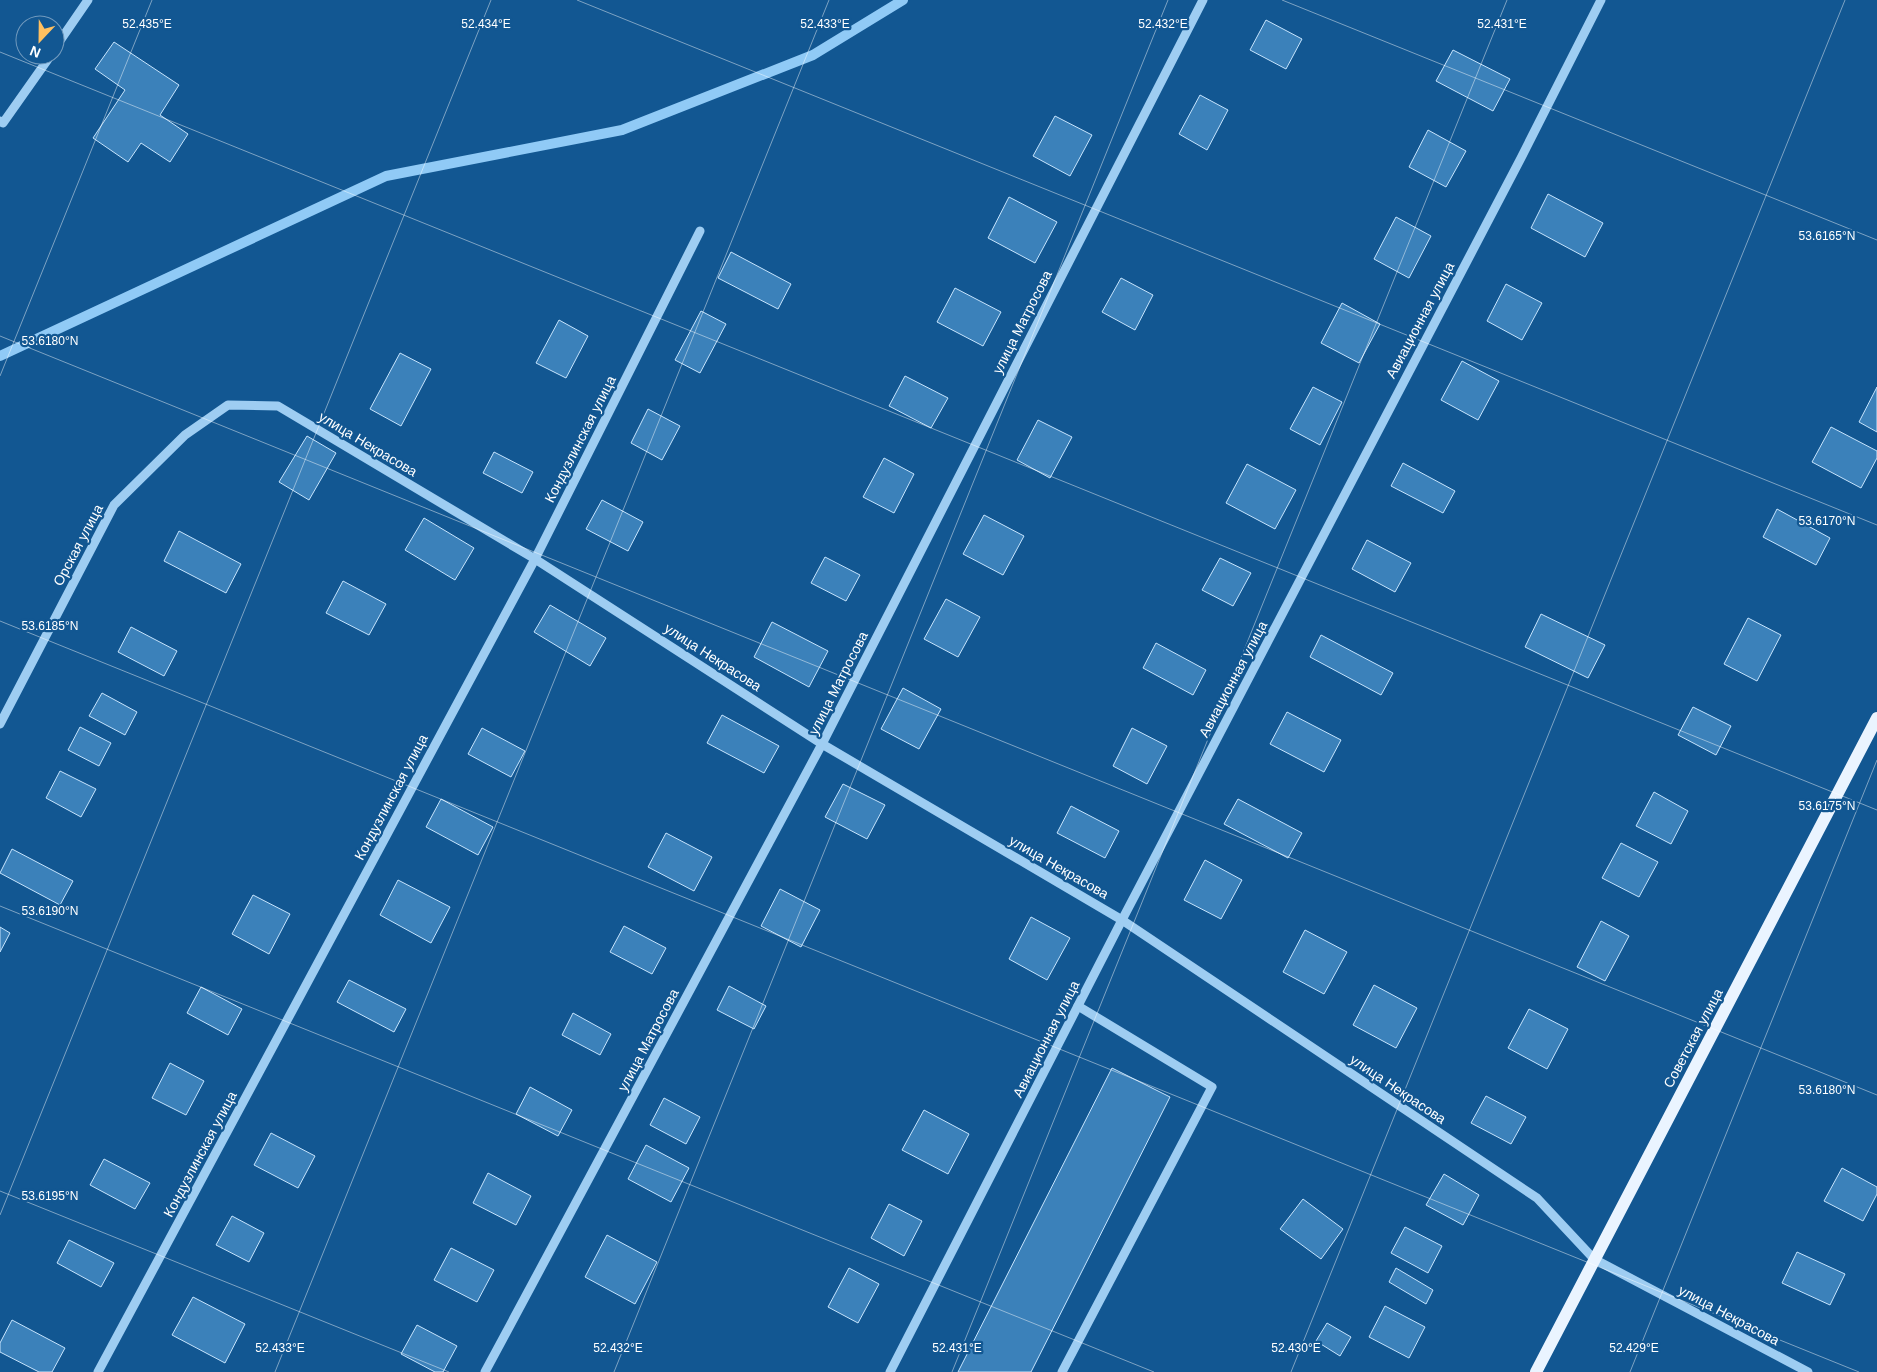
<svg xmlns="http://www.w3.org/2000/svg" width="1877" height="1372" font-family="Arial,sans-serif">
	<rect width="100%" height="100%" fill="#125792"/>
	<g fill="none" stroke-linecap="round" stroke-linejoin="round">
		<!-- stream -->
		<polyline stroke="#90caf6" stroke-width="10" points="0,356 386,176 622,130 813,55 903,0"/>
	</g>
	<!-- building -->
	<g fill="#3b81ba" stroke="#c6e4fd">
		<polygon points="1266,20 1302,39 1286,69 1250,50"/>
		<polygon points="114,42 179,85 160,115 188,134 170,162 141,143 128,162 93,138 125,90 95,69"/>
		<polygon points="1453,50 1510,79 1493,111 1436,81"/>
		<polygon points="1200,95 1228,110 1207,150 1179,134"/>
		<polygon points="1055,116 1092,135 1070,176 1033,156"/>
		<polygon points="1428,130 1466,151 1446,187 1409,167"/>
		<polygon points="1548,194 1603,223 1585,257 1531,228"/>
		<polygon points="1009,197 1057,222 1035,263 988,238"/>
		<polygon points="1396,217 1431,236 1409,278 1374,259"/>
		<polygon points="731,252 791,284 778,309 718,278"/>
		<polygon points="1121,278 1153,295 1135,330 1102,312"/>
		<polygon points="1506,284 1542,303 1522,340 1487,321"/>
		<polygon points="955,288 1001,312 983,346 937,322"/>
		<polygon points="1342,303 1380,324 1359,363 1321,343"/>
		<polygon points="701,311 726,324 700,373 675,360"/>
		<polygon points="559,320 588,336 566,378 536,363"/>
		<polygon points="400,353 431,369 401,426 370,409"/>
		<polygon points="1462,361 1499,381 1478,420 1441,400"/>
		<polygon points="905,376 948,398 931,428 889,406"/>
		<polygon points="1313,387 1342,402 1320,445 1290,429"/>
		<polygon points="1877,387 1877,432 1859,422"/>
		<polygon points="648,409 680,426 662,460 631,443"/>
		<polygon points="1038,420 1072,437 1050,478 1017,460"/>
		<polygon points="1831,427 1877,451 1877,458 1861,488 1812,462"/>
		<polygon points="307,436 336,453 309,500 279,482"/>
		<polygon points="494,452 533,472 522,493 483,473"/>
		<polygon points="884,458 914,474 894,513 863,497"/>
		<polygon points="1403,463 1455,491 1443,513 1391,486"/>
		<polygon points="1247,464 1296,490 1275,529 1226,503"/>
		<polygon points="602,500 643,522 628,551 586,529"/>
		<polygon points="1777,509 1830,538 1816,565 1763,537"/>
		<polygon points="984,515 1024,536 1003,575 963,554"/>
		<polygon points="424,518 474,548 455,580 405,550"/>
		<polygon points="179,531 241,564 226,593 164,561"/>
		<polygon points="1367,540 1411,563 1395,592 1352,569"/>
		<polygon points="825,557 860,575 846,601 811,583"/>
		<polygon points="1220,558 1251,573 1233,606 1202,590"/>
		<polygon points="343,581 386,604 369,635 326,613"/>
		<polygon points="946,599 980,617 958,657 924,639"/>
		<polygon points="550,605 606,638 590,666 534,632"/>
		<polygon points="1541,614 1605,645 1588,678 1525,647"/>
		<polygon points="1748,618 1781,635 1757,681 1724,664"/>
		<polygon points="772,622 828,651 809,687 754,657"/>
		<polygon points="131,627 177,651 164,676 118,652"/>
		<polygon points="1321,635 1393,673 1381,695 1310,657"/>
		<polygon points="1156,643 1206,670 1193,695 1143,668"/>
		<polygon points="903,688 941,709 919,749 881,729"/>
		<polygon points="102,693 137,712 125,735 89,716"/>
		<polygon points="1693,707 1731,726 1716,755 1678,735"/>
		<polygon points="1287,712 1341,740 1324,772 1270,744"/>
		<polygon points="722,715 779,746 764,773 707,743"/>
		<polygon points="80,727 111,743 99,766 68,750"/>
		<polygon points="482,728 525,751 511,777 468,754"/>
		<polygon points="1132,728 1167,746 1147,784 1113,766"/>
		<polygon points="60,771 96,789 81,817 46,798"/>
		<polygon points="843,784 885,805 867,839 825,817"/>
		<polygon points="1654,792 1688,811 1671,844 1636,826"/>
		<polygon points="441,799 493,827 478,855 426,827"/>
		<polygon points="1238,799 1302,833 1288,858 1224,824"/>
		<polygon points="1071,806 1119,831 1105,858 1057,833"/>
		<polygon points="666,833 712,857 694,891 648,867"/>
		<polygon points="1621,843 1658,862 1639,897 1602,878"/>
		<polygon points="12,849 73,881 60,905 0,873"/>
		<polygon points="1205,860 1242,880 1221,919 1184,900"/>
		<polygon points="398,880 450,907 431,943 380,915"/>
		<polygon points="780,889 820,910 801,947 761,926"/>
		<polygon points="253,895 290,914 269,954 232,934"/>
		<polygon points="1031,917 1070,938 1047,980 1009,959"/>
		<polygon points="1601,921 1629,936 1605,981 1577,967"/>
		<polygon points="624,926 666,948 652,974 610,952"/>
		<polygon points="0,927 10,933 0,952"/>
		<polygon points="1305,930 1347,952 1324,994 1283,972"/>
		<polygon points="349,980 406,1009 394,1032 337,1002"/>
		<polygon points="1374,985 1417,1008 1396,1048 1353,1025"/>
		<polygon points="729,986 766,1006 754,1029 717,1010"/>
		<polygon points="201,987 242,1009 228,1035 187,1013"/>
		<polygon points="1529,1009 1568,1029 1547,1069 1508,1048"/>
		<polygon points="573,1013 611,1034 600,1055 562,1035"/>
		<polygon points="170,1063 204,1081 186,1115 152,1098"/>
		<polygon points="1112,1068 1170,1097 1031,1372 958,1372"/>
		<polygon points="530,1087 572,1110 558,1136 516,1114"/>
		<polygon points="1486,1096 1526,1117 1511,1144 1471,1123"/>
		<polygon points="664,1098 700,1117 686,1144 650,1125"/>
		<polygon points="924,1110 969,1134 948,1174 902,1150"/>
		<polygon points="271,1133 315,1156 298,1188 254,1165"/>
		<polygon points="646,1145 689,1168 671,1202 628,1179"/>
		<polygon points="104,1159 150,1183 135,1209 90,1185"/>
		<polygon points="1842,1168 1877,1187 1877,1194 1863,1221 1824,1201"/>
		<polygon points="488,1173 531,1196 516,1225 473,1203"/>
		<polygon points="1444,1174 1479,1195 1463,1225 1426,1205"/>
		<polygon points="1303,1199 1343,1229 1321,1259 1280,1229"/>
		<polygon points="889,1204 922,1221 904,1256 871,1238"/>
		<polygon points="232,1216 264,1233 249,1262 216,1245"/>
		<polygon points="1405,1227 1442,1246 1428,1273 1391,1253"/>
		<polygon points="607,1235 657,1262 635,1304 585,1277"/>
		<polygon points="69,1240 114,1263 101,1287 57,1263"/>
		<polygon points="451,1248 494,1270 477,1302 434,1280"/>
		<polygon points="1797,1252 1845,1274 1830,1305 1782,1283"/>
		<polygon points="849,1268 879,1284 858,1323 828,1307"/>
		<polygon points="1396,1268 1433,1290 1426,1304 1389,1282"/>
		<polygon points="193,1297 245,1324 225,1363 172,1335"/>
		<polygon points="1385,1306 1425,1327 1409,1358 1369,1337"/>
		<polygon points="12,1320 65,1348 52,1372 39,1372 0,1352 0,1343"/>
		<polygon points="1327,1323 1351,1337 1340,1356 1316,1341"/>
		<polygon points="417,1325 457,1346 443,1372 435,1372 401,1354"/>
	</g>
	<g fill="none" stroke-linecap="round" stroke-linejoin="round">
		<!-- minor -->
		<g stroke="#9ecdf2" stroke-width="9">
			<polyline points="55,48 88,0"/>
			<polyline points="0,121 3,123 51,55"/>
			<polyline points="0,724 114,505 185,435 228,405 278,406 535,559 822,744 1122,920 1537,1198 1594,1259 1808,1372"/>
			<polyline points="98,1372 535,559 700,231"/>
			<polyline points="485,1372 822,744 1203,0"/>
			<polyline points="890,1372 1122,920 1521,158 1601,0"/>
			<polyline points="1062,1372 1212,1087 1078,1006"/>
		</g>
		<!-- major -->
		<polyline stroke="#eaf4ff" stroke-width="12" points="1536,1372 1877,718"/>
	</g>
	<!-- ticks -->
	<path fill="none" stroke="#fff" stroke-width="1" stroke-opacity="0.45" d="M577,0l1300,525M1282,0l595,240M0,52l1877,758M0,336l1877,759M0,376l152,-376M0,621l1859,751M0,906l1154,466M0,1191l449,181M0,1215l491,-1215M275,1372l554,-1372M614,1372l554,-1372M952,1372l555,-1372M1291,1372l554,-1372M1630,1372l247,-612"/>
	<g text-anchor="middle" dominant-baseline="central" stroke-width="4.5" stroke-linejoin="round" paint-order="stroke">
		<!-- street labels -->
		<g font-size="14" fill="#fff" stroke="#125792">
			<text transform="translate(1420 320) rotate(-62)">Авиационная улица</text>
			<text transform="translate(1022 322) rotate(-63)">улица Матросова</text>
			<text transform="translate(580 439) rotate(-63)">Кондузлинская улица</text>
			<text transform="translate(368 444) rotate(31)">улица Некрасова</text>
			<text transform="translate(78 545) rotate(-62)">Орская улица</text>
			<text transform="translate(713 657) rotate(33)">улица Некрасова</text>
			<text transform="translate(1233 679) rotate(-62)">Авиационная улица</text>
			<text transform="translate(838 683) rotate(-63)">улица Матросова</text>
			<text transform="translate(391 797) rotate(-62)">Кондузлинская улица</text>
			<text transform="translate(1059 867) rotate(30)">улица Некрасова</text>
			<text transform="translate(1693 1038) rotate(-62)">Советская улица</text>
			<text transform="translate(1046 1039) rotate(-63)">Авиационная улица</text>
			<text transform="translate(648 1040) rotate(-62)">улица Матросова</text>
			<text transform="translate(1398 1089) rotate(34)">улица Некрасова</text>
			<text transform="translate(200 1154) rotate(-62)">Кондузлинская улица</text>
			<text transform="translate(1729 1315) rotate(28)">улица Некрасова</text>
		</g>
	</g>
	<g font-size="12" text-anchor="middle" fill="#fff" stroke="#125792" stroke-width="4.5" stroke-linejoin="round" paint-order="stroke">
		<text x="147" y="28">52.435°E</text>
		<text x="486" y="28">52.434°E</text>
		<text x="825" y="28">52.433°E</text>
		<text x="1163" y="28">52.432°E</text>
		<text x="1502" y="28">52.431°E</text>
		<text x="1827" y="240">53.6165°N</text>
		<text x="50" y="345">53.6180°N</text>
		<text x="1827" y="525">53.6170°N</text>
		<text x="50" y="630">53.6185°N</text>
		<text x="1827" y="810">53.6175°N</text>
		<text x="50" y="915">53.6190°N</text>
		<text x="1827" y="1094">53.6180°N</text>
		<text x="50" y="1200">53.6195°N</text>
		<text x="280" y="1352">52.433°E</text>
		<text x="618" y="1352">52.432°E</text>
		<text x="957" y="1352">52.431°E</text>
		<text x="1296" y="1352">52.430°E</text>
		<text x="1634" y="1352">52.429°E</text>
	</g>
	<!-- north arrow -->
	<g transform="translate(40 40) rotate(202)"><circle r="24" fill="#125792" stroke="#719abe"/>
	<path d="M0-4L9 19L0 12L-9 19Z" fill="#ffc060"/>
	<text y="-8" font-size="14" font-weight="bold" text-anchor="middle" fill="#ffffff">N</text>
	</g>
</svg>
